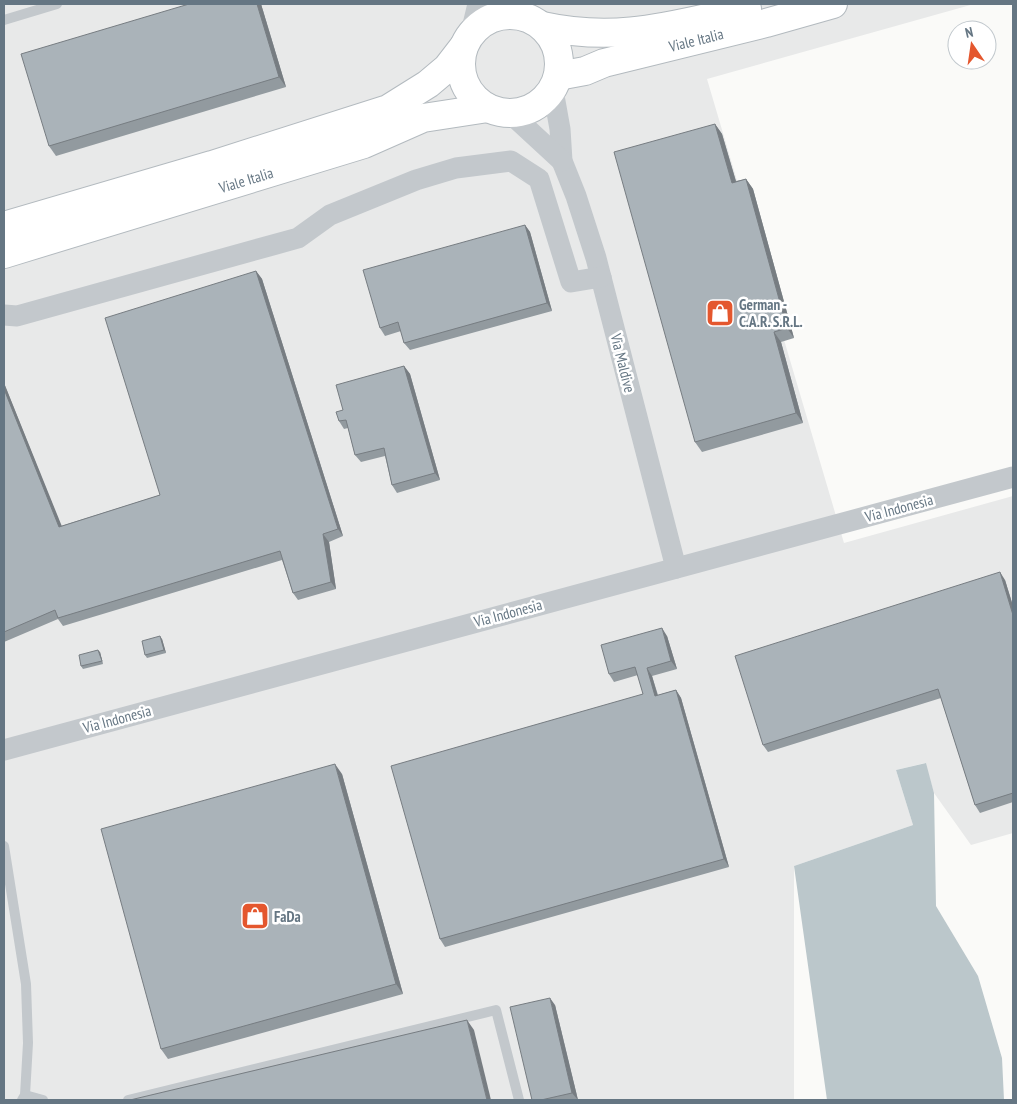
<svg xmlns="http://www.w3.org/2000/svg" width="1017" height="1104" font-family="'PT Sans Narrow',sans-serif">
	<rect width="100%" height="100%" fill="#fafaf8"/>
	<!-- built -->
	<polygon fill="#e8e9e9" points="4,4 974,4 707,79 844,543 1013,496 1013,833 971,845 934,793 925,763 896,770 913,825 794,866 794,1100 4,1100"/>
	<!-- water -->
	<polygon fill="#bbc7cb" points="926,763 934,793 936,906 978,976 1002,1058 1004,1100 827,1100 794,866 913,825 896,770"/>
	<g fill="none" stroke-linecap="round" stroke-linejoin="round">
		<defs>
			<g id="secondary">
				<circle cx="510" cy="64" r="49"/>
				<path d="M542,26c77,17 130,-1 205,-17"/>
				<polyline points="558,76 585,71 604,63 766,23 833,4"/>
				<polyline points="4,226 212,165 388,109 428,84 447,68 464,46"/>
				<polyline points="4,254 364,144 423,118 488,108"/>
			</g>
		</defs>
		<!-- secondary casing -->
		<use href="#secondary" stroke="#b3babf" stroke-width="30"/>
		<!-- service -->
		<g stroke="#c3c8cc" stroke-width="10">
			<polyline points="4,20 57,4"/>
			<polyline points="4,846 26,984 28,1043 25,1095 22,1100"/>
			<polyline points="25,1095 43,1100"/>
			<polyline points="128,1100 496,1010 519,1100"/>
		</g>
		<!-- minor -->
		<g stroke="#c3c8cc" stroke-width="21">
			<polyline points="506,4 514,14"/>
			<polyline points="471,33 478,4"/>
			<polyline points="553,90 560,129 562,161 576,196 596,258 676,568"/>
			<polyline points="510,113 562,161"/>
			<polyline points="4,315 17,316 298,238 330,215 416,180 456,168 511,161 539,179 571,282 601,277"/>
			<polyline points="4,750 1013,477"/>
		</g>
		<!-- secondary -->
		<use href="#secondary" stroke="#fff" stroke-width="28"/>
	</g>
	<!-- wall -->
	<g fill="#929a9f">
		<polygon points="189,4 261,4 286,87 56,156 49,146"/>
		<polygon points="715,124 722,134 736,181 746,179 753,189 794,338 781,342 803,423 702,452 695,442"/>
		<polygon points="525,225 530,232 552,311 410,350 404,343 401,331 385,336 380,328"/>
		<polygon points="256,271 262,279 343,536 329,542 336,589 298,600 293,593 282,560 63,626 58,619 4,642 4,383 61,526 160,495"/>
		<polygon points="404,366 410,374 440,480 397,493 392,485 385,456 361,462 355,455 348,428 344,429 339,421 343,410"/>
		<polygon points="1005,580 1013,606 1013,802 980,813 975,805 941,698 768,752 763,745"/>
		<polygon points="667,636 677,669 652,676 658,695 676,690 681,698 729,867 445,947 440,939 643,694 638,675 614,682 609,674"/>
		<polygon points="162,639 166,653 147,658 145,655"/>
		<polygon points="100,652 103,664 83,669 81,666"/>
		<polygon points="342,774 403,994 168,1059 161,1049"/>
		<polygon points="555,1005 578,1100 532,1100"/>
	</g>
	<!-- shaded-wall -->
	<g fill="#777d82">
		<polygon points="257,4 261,4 286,87 279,77"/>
		<polygon points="715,124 722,134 739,192 732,183"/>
		<polygon points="746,179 753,189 794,338 787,328"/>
		<polygon points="525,225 530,232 552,311 547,303"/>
		<polygon points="256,271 262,279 343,536 338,529"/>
		<polygon points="774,332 781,342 803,423 796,413"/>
		<polygon points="404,366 410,374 440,480 435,473"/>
		<polygon points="4,383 65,534 59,527 4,389"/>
		<polygon points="323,534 329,542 336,589 331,582"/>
		<polygon points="1000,572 1005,580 1013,606 1013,615"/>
		<polygon points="662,628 667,636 677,669 671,661"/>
		<polygon points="160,636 162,639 166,653 164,650"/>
		<polygon points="98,650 100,652 103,664 102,661"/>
		<polygon points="647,668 652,676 660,704 655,696"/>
		<polygon points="676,690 681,698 729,867 724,859"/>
		<polygon points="335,764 342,774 403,994 396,984"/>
		<polygon points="550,998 555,1005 578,1100 572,1093"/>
		<polygon points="467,1020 474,1030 491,1100 487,1100"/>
	</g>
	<!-- building -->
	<g fill="#aab3b9" stroke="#777d82">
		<polygon points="189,4 257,4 279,77 49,146 21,54"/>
		<polygon points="715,124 732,183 746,179 787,328 774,332 796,413 695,442 614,152"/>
		<polygon points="525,225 547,303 404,343 398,322 380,328 363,270"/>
		<polygon points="256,271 338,529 323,534 331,582 293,593 280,551 58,618 55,610 4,632 4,389 59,527 160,495 105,318"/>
		<polygon points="404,366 435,473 392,485 384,448 355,455 346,420 339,421 336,412 343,410 336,385"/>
		<polygon points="1000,572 1013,615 1013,793 975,805 938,689 763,745 735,656"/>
		<polygon points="662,628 671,661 647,668 655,696 676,690 724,859 440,939 391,766 643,694 635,667 609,674 601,645"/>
		<polygon points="160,636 164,650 145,655 142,641"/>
		<polygon points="98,650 102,661 81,666 79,655"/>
		<polygon points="335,764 396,984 161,1049 101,829"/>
		<polygon points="550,998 572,1093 541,1100 532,1100 510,1007"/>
		<polygon points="467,1020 487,1100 130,1100"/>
	</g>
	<!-- icons -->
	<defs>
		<symbol id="shop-square" viewBox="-11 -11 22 22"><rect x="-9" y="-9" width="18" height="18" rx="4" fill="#e4572e" stroke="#fff"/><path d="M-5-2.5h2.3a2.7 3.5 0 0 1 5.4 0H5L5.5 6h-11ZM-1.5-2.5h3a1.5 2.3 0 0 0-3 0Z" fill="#fff"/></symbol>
	</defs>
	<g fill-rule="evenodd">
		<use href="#shop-square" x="704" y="297" width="32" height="32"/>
		<use href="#shop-square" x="239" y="900" width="32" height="32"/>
	</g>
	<g text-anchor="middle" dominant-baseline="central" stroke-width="5" stroke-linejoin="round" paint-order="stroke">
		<!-- street labels -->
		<g font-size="15" fill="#657683" stroke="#fff">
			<text transform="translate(696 40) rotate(-14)">Viale Italia</text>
			<text transform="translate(246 180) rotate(-17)">Viale Italia</text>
			<text transform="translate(623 363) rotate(76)">Via Maldive</text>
			<text transform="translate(899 508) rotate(-15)">Via Indonesia</text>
			<text transform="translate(508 613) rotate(-15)">Via Indonesia</text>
			<text transform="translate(117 719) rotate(-15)">Via Indonesia</text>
		</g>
		<!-- poi labels -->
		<g font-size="15" font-weight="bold" fill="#657683" stroke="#fff" text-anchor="start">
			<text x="739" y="304">German -<tspan x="739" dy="17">C.A.R. S.R.L.</tspan></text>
			<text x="274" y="916">FaDa</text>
		</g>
	</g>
	<!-- border -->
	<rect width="1017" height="1104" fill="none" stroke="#657683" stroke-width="10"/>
	<!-- north arrow -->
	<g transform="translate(972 45) rotate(347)"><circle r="24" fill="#ffffff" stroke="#c1c8cd"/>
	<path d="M0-4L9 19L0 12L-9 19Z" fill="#e4572e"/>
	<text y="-8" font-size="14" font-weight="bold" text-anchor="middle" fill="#657683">N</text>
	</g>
</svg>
